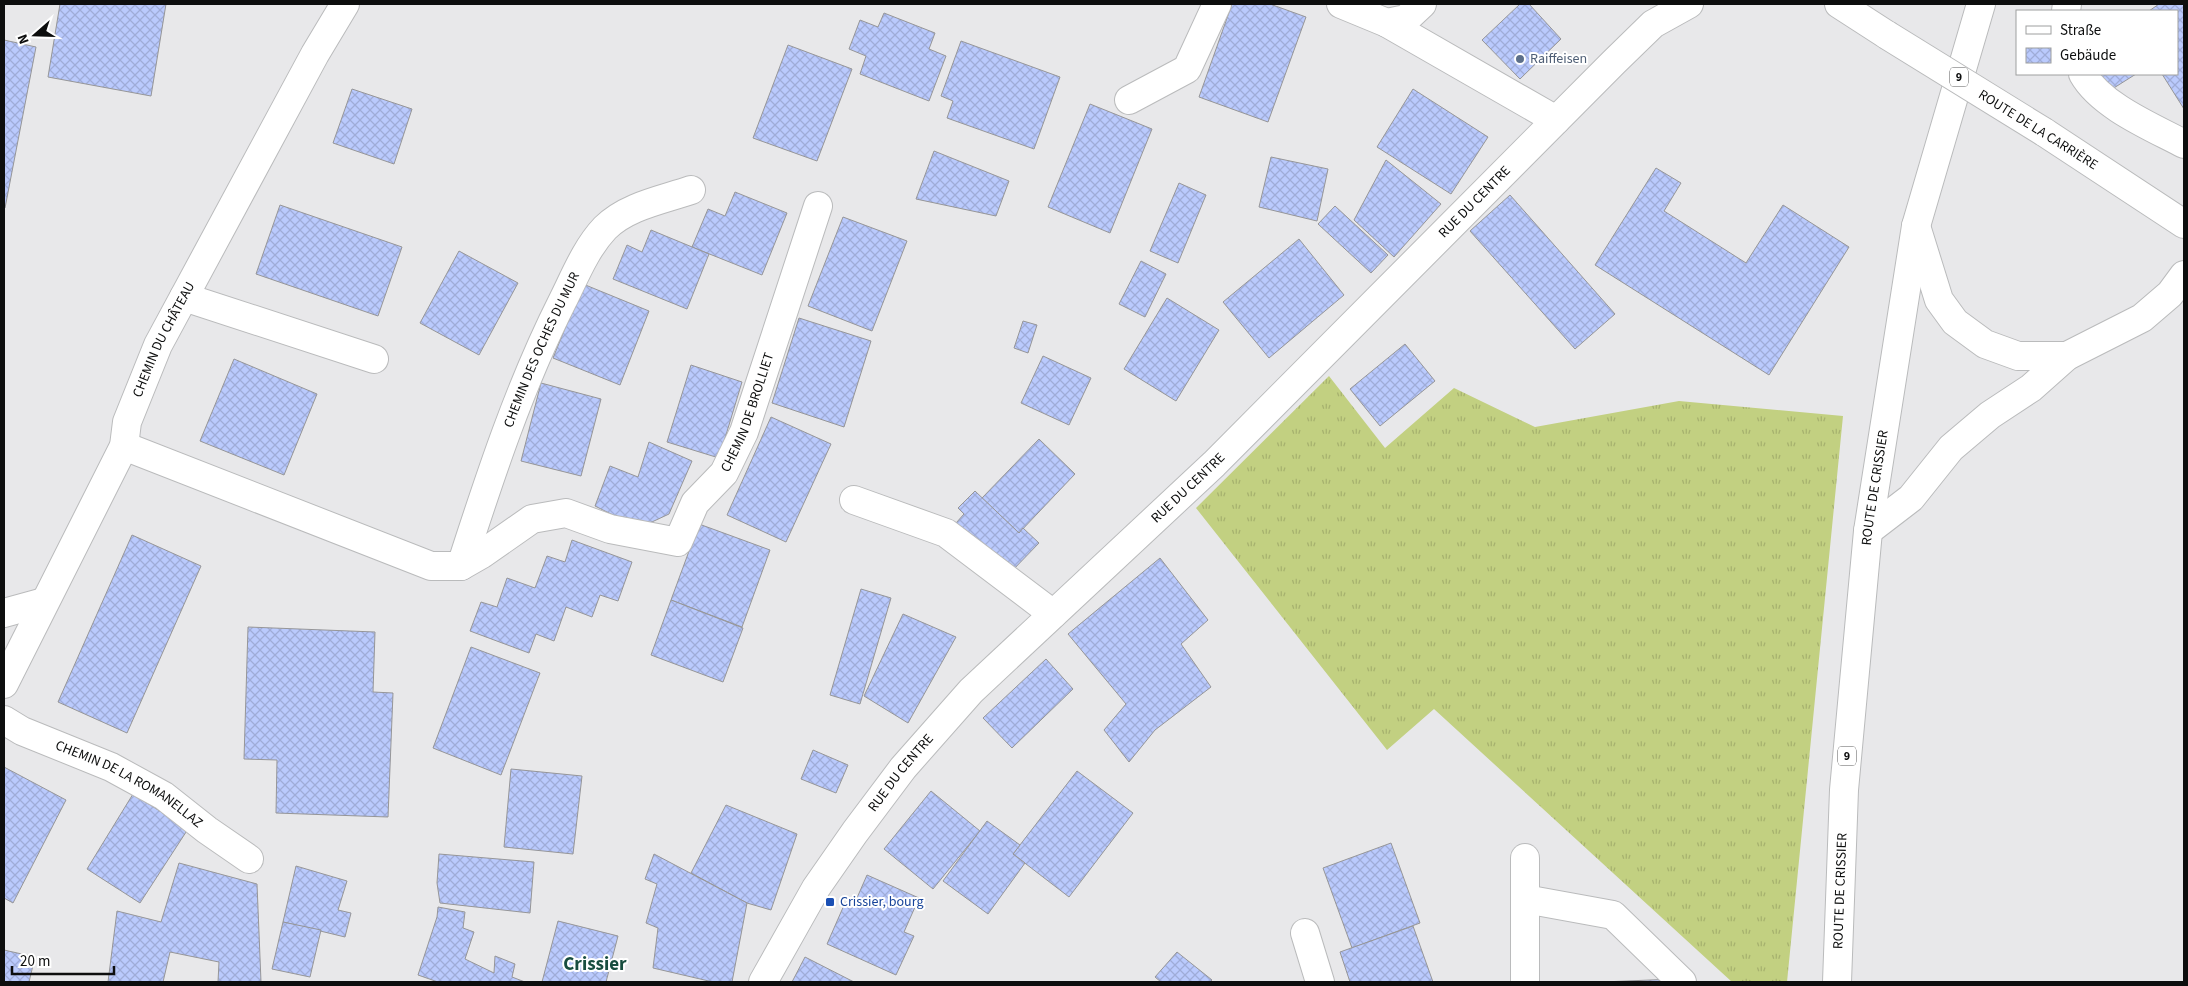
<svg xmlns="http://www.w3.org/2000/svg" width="2188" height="986" font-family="'Source Sans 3',sans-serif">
	<defs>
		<pattern id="grass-tufts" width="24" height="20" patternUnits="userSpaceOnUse" patternTransform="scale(1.25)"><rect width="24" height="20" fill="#c2d081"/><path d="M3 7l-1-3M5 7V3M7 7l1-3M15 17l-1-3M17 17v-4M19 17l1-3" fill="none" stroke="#a6b16e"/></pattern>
		<pattern id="building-cross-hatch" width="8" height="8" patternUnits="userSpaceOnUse" patternTransform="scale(1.25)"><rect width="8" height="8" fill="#bacafd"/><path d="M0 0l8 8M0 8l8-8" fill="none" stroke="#9facd8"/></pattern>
	</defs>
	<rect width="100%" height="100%" fill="#e8e8ea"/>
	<!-- grass -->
	<polygon fill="url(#grass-tufts)" points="1329,376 1385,448 1454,388 1535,427 1679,401 1843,416 1787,982 1732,982 1434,709 1387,750 1196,508"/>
	<!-- building -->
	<g fill="url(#building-cross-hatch)" stroke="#969698">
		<polygon points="60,4 166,4 151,96 48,77"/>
		<polygon points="1232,4 1270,4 1306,17 1268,122 1199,97"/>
		<polygon points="1520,4 1529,4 1561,39 1520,79 1482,40"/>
		<polygon points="2159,4 2184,4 2184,109 2162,74 2177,74 2177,11 2149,11"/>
		<polygon points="884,13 935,33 929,49 946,56 929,101 860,74 866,56 849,49 860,20 878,27"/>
		<polygon points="4,40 36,47 5,208 4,208"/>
		<polygon points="961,41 1060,77 1034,149 947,118 953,101 941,96"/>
		<polygon points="788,45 852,69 817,161 753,138"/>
		<polygon points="2098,74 2136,74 2109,91"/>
		<polygon points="352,89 412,109 394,164 333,143"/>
		<polygon points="1413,89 1488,137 1451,194 1377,147"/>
		<polygon points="1090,104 1152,129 1110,233 1048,207"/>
		<polygon points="934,151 1009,181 996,216 916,199"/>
		<polygon points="1271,157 1328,169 1317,221 1259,207"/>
		<polygon points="1386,160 1441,204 1394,257 1354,220"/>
		<polygon points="1656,168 1681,183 1664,211 1746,263 1783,205 1849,247 1769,375 1595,265"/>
		<polygon points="1179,183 1206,195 1178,263 1150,251"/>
		<polygon points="735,192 787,213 762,275 692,247 708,209 725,216"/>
		<polygon points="1510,195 1615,314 1575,349 1470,231"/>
		<polygon points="280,205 402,247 378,316 256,274"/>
		<polygon points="1335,206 1388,255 1371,273 1318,224"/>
		<polygon points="843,217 907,241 872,331 808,306"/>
		<polygon points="651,230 709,254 687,309 613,279 627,245 642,252"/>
		<polygon points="1299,239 1344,295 1269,358 1223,302"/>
		<polygon points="459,251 518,283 479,355 420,323"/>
		<polygon points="1141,261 1166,274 1145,317 1119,304"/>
		<polygon points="583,284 649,311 620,385 553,358"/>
		<polygon points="1167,298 1219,330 1176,401 1124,369"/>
		<polygon points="799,318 871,341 844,427 772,403"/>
		<polygon points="1023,321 1037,325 1028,353 1014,348"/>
		<polygon points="1405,344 1435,381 1380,426 1350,389"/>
		<polygon points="1043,356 1091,378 1069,425 1021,403"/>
		<polygon points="234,359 317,394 284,475 200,441"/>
		<polygon points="691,365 742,382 719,458 667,442"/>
		<polygon points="541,383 601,399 581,476 521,461"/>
		<polygon points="771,417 831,444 786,542 727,515"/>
		<polygon points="1039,439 1075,474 1019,533 982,498"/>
		<polygon points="649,442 692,461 669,514 639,528 595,506 610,466 638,477"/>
		<polygon points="975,491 1019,533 1023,528 1039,543 1010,573 956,523 964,514 958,508"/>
		<polygon points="699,524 770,550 742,627 671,600"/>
		<polygon points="132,535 201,566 127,733 58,702"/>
		<polygon points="572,540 632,562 618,601 600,595 592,617 566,607 554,641 536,634 529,653 470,631 481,602 497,607 507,578 535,588 547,556 565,562"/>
		<polygon points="1160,558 1208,620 1181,644 1211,687 1155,730 1129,762 1104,730 1126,704 1068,634"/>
		<polygon points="861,589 891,598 860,704 830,695"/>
		<polygon points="671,600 743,628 723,682 651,655"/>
		<polygon points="903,614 956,637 908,723 864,696"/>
		<polygon points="248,627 375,632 373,692 393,693 388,817 276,813 277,760 244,759"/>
		<polygon points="471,647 540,673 501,775 433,748"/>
		<polygon points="1046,659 1073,689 1012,748 983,718"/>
		<polygon points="813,750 848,765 836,793 801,779"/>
		<polygon points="4,767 66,800 13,903 4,898"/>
		<polygon points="511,769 582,776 573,854 504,847"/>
		<polygon points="1077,771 1133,813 1069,897 1013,854"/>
		<polygon points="931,791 980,831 933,889 884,849"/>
		<polygon points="133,794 188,829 140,903 87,869"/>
		<polygon points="726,805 797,834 771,910 747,903 691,873"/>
		<polygon points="987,821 1020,845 1013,854 1025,863 988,914 943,881"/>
		<polygon points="1391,843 1420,923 1352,948 1323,868"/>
		<polygon points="439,854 534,862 530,913 440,903 437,883"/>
		<polygon points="654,854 747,903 732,982 713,982 653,968 658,928 646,923 657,884 645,879"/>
		<polygon points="179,863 257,884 261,982 218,982 219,962 170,952 163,982 108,982 117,911 161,922"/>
		<polygon points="296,866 347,881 338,910 351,913 345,937 283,922"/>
		<polygon points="867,875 919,898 904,932 914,936 896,975 827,944 845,903 853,907"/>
		<polygon points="438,907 465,912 463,928 474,932 465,959 494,973 495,956 515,964 512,977 525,982 438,982 418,975 437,917"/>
		<polygon points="558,921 618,936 606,982 542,982"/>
		<polygon points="283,922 321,930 310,977 272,969"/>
		<polygon points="1413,926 1433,982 1350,982 1340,952"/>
		<polygon points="4,950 35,957 29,982 4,982"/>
		<polygon points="1177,952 1212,980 1210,982 1161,982 1155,977"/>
		<polygon points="805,957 854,982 792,982"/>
		<polygon points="1675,979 1677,982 1602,982"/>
	</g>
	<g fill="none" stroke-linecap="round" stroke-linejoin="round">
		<defs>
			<g id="minor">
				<polyline points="1341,4 1387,23 1406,19 1422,4"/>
				<polyline points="1839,4 1887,35"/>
				<polyline points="2066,11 2067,4"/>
				<polyline points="1387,23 1556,120"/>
				<path d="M2083,74c18,32 69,53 101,70"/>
				<polyline points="1129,100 1187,69 1217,4"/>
				<polyline points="2044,132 2184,224"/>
				<polyline points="1916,226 1939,300 1955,322 1985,344 2018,356 2067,356"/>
				<polyline points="184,297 374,359"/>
				<path id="s1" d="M124,446l307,120h30l21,-12 50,-35 34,-6 44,16 68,13 17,-39 29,-30 20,-41 74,-226"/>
				<polyline points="854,500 946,533 1053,614"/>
				<polyline points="1868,531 1911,498 1951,448 1990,415 2031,388 2067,356 2142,318 2170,294 2184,275"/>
				<path id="s2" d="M461,566c29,-90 59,-181 102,-266 12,-24 23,-52 42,-72 22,-22 57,-28 86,-38"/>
				<polyline points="4,613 44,602"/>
				<path id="s3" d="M4,684l120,-238 3,-24 31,-77 157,-291 30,-50"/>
				<path id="s4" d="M4,720l18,11 89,36 53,29 43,34 42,29"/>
				<polyline points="1525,899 1613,915 1682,982"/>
				<polyline points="1305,933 1320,982"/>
				<path id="s5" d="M763,982l53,-94 39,-56 48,-64 68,-77 243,-227 400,-402 39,-38 36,-20"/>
				<polyline points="1525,982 1525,858"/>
			</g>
			<g id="major">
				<path id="s6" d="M1837,982l7,-192 24,-259 48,-305 65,-222"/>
			</g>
		</defs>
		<!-- minor casing -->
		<use href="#minor" stroke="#babbbc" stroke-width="30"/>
		<!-- major casing -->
		<use href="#major" stroke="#babbbc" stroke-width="30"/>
		<!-- minor -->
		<use href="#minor" stroke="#fff" stroke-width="28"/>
		<!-- major -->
		<use href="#major" stroke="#fff" stroke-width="28"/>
		<defs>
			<polyline id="minor-bridge" points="1887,35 2044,132"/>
		</defs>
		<!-- minor-bridge casing -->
		<use href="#minor-bridge" stroke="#babbbc" stroke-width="30" stroke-linecap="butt"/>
		<!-- minor-bridge -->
		<use href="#minor-bridge" stroke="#fff" stroke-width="28"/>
	</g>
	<!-- markers -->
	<circle fill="#5c6f8a" stroke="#fff" stroke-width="2" cx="1520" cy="59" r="5"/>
	<rect fill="#1a4fb4" stroke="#fff" stroke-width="2" x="825" y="897" width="10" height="10" rx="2.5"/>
	<g text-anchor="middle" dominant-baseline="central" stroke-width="4" stroke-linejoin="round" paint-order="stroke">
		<!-- shield labels -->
		<g fill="#fff" stroke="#565656" stroke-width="1">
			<rect x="1950" y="67.5" width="18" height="19" rx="4"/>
			<rect x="1838" y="746.5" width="18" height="19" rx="4"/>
		</g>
		<g font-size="12" font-weight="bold" fill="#0d0e0e">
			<text x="1959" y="77">9</text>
			<text x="1847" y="756">9</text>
		</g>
		<!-- service labels -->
		<g font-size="14" fill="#4e5e75" stroke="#fff" text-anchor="start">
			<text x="1530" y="59">Raiffeisen</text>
		</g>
		<!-- street labels -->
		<g font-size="14" fill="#0d0e0e" stroke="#fff">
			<text transform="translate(2038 130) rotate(32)">ROUTE DE LA CARRIÈRE</text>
			<text stroke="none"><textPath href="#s5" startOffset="1061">RUE DU CENTRE</textPath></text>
			<text stroke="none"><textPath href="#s3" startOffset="381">CHEMIN DU CHÂTEAU</textPath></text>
			<text stroke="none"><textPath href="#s2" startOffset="231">CHEMIN DES OCHES DU MUR</textPath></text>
			<text stroke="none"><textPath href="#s1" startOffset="745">CHEMIN DE BROLLIET</textPath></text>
			<text stroke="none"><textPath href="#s5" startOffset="656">RUE DU CENTRE</textPath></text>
			<text stroke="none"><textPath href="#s6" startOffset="496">ROUTE DE CRISSIER</textPath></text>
			<text stroke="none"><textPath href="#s5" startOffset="251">RUE DU CENTRE</textPath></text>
			<text stroke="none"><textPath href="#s4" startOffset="141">CHEMIN DE LA ROMANELLAZ</textPath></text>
			<text stroke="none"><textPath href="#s6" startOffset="91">ROUTE DE CRISSIER</textPath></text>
		</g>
		<!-- transit labels -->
		<g font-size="14" fill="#164399" stroke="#fff" text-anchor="start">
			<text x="840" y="902">Crissier, bourg</text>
		</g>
		<!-- district labels -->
		<g font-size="19" font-weight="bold" fill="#184d3f" stroke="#fff">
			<text x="595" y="964">Crissier</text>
		</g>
	</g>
	<!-- border -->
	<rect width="2188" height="986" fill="none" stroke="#0d0e0e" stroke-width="10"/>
	<!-- legend -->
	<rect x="2016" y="10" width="162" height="65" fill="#ffffff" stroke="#9e9f9f"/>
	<rect x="2026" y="26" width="25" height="8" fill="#ffffff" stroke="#9e9f9f"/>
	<text x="2060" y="35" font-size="15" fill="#0d0e0e">Straße</text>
	<rect x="2026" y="48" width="25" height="15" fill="url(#building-cross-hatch)" stroke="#9e9f9f"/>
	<text x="2060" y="60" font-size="15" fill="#0d0e0e">Gebäude</text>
	<!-- north arrow -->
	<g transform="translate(35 35) rotate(250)" stroke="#ffffff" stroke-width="4" paint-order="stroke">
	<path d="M0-4L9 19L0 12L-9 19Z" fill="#0d0e0e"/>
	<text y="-8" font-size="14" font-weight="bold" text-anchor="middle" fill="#0d0e0e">N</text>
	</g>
	<!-- scale -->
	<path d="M12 966v8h102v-8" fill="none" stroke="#0d0e0e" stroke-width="2.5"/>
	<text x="20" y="966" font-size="15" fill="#0d0e0e" stroke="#ffffff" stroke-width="4" paint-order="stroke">20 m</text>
</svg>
